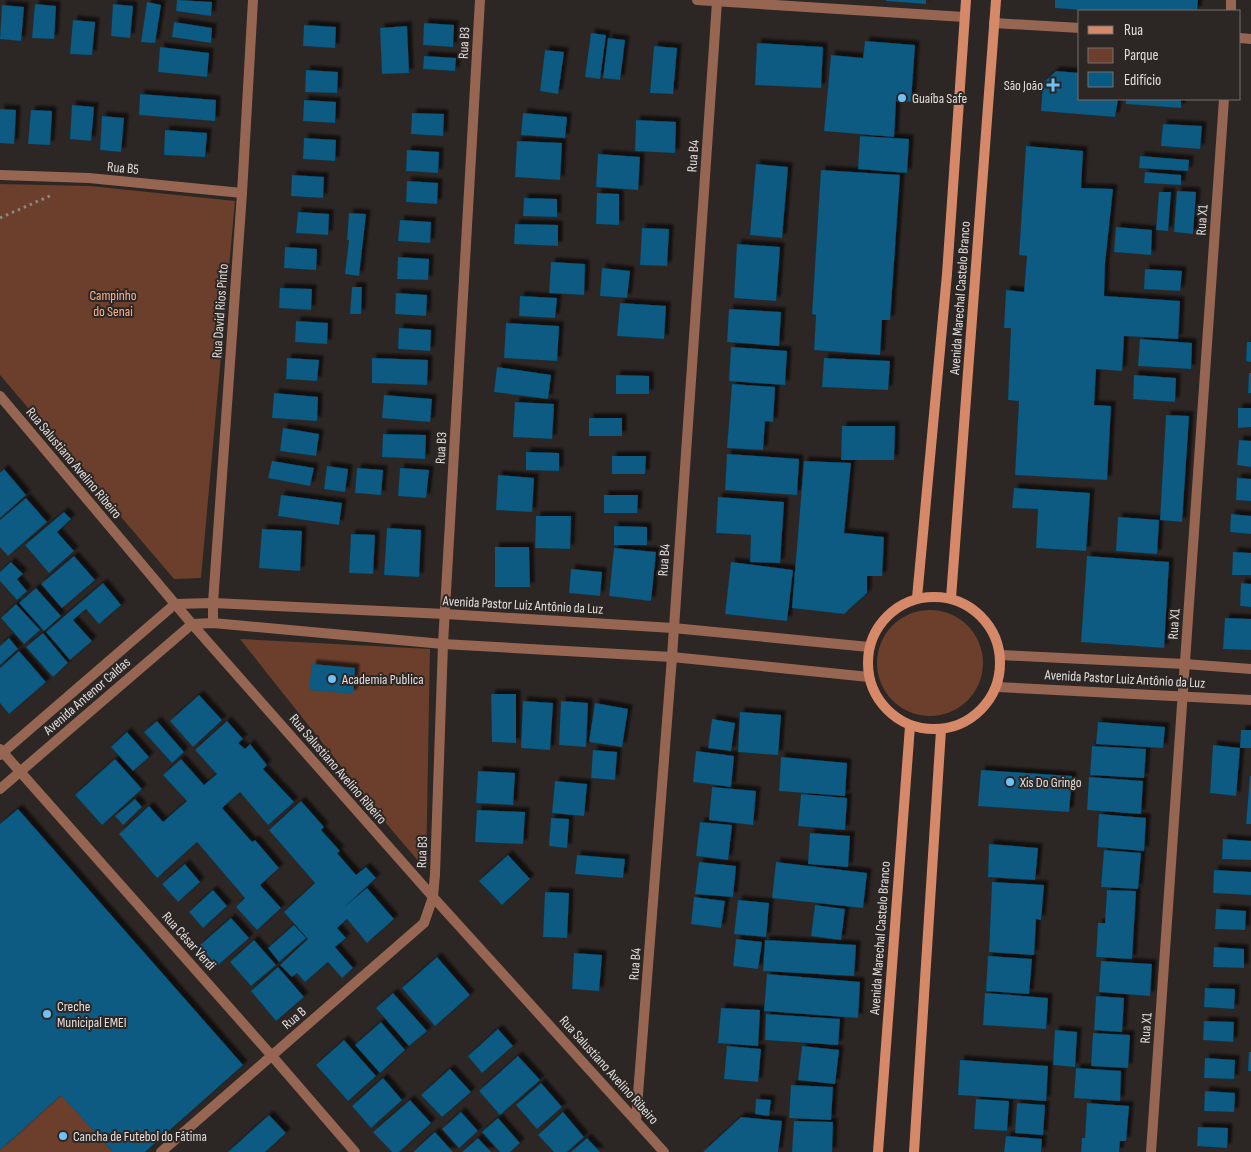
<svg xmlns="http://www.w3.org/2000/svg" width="1251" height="1152" font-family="'Sofia Sans Condensed',sans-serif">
	<defs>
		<filter id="shadow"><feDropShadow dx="4.5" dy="-4.5" stdDeviation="1" flood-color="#0009"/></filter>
	</defs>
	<rect width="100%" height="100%" fill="#2c2624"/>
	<!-- green -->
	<g fill="#6b3f2c">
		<polygon points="0,184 90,186 235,201 201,578 174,579 0,375"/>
		<circle cx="930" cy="663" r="53"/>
		<polygon points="240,639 430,649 426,870 390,828"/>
		<polygon points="61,1094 113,1152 0,1152 0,1150"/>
	</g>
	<!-- building -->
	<g fill="#075a83" filter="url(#shadow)">
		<polygon points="177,0 212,2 211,16 176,11"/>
		<polygon points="886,0 926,0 926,4 886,1"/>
		<polygon points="1055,0 1198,0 1197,11 1095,11 1055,8"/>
		<polygon points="147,2 161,5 155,43 141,42"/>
		<polygon points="35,4 56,6 54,39 32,38"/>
		<polygon points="113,4 133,6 130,38 111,36"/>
		<polygon points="2,5 24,7 21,41 0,39"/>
		<polygon points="73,20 95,22 92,55 70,54"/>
		<polygon points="174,22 212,28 211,43 172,37"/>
		<polygon points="424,23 454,25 453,47 423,45"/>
		<polygon points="304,25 336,27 335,48 303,46"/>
		<polygon points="407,26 409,73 382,74 380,28"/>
		<polygon points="591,33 606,35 600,79 585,77"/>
		<polygon points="608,38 625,40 620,80 603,78"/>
		<polygon points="865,41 915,45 911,102 896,101 894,137 824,131 831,55 863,58"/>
		<polygon points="757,43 823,47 821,88 755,85"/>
		<polygon points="654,46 677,48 673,94 650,93"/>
		<polygon points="160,47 209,53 207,77 158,72"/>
		<polygon points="545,50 564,52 558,94 540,91"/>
		<polygon points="424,56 456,58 455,71 423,69"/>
		<polygon points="306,70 338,72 337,93 305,92"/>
		<polygon points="1056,71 1080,73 1080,99 1118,99 1115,117 1041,111 1043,83"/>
		<polygon points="140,94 216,100 215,121 139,115"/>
		<polygon points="1126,99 1181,99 1181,108 1126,104"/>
		<polygon points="304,100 336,102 335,123 303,121"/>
		<polygon points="72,105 94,107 91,141 70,139"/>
		<polygon points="0,109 16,110 14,144 0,143"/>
		<polygon points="31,110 52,111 50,145 28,144"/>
		<polygon points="412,113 444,114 443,136 411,134"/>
		<polygon points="523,113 567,117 565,138 521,135"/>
		<polygon points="102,116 124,118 121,152 100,150"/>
		<polygon points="636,120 676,122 675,153 635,151"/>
		<polygon points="1163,124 1202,126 1200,149 1161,146"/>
		<polygon points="165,130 207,133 205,157 164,155"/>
		<polygon points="860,136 909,139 907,173 858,169"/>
		<polygon points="304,138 336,140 335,161 303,159"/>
		<polygon points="517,141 562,143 560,180 515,177"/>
		<polygon points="1026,146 1083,151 1081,188 1113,189 1105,263 1104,296 1180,301 1178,339 1124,336 1122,371 1096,369 1094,405 1111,406 1107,480 1015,475 1019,401 1008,400 1011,328 1004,328 1006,290 1024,292 1027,256 1019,255"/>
		<polygon points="407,150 439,152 438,173 406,171"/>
		<polygon points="598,154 640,157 638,190 596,187"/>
		<polygon points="1140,156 1189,160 1188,171 1139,168"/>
		<polygon points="756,164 788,167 782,238 750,235"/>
		<polygon points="821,170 900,175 890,320 882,320 880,355 814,350 816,315 812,314"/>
		<polygon points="1145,172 1181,175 1181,185 1144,183"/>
		<polygon points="292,175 324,177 323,198 291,196"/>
		<polygon points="407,181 438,183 437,204 406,202"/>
		<polygon points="1177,191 1196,192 1193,234 1174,232"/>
		<polygon points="1159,192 1171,192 1168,231 1156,230"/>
		<polygon points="597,193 619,194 619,225 596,224"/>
		<polygon points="524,198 557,199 557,217 523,216"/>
		<polygon points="298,212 329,214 328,235 296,233"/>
		<polygon points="349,213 366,214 359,276 345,274 349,240 347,240"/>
		<polygon points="400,220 431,222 430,243 398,241"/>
		<polygon points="515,224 558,225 558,246 514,244"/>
		<polygon points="1116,227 1152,230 1151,255 1114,252"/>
		<polygon points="642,228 669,229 667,266 640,265"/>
		<polygon points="737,244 780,247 776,301 734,298"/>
		<polygon points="285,247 317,249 316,270 284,268"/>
		<polygon points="398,257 429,259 428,280 397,279"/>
		<polygon points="551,262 585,264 584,295 549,293"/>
		<polygon points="602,268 630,271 627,298 600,296"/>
		<polygon points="1145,269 1182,271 1180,291 1144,289"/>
		<polygon points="352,287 362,287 361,314 350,314"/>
		<polygon points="280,288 312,289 311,310 279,308"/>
		<polygon points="396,293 427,295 426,316 395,314"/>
		<polygon points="520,296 557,298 555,318 519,316"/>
		<polygon points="620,303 666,306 664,339 617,336"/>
		<polygon points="729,309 781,312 779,346 727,342"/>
		<polygon points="296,321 328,323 327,344 295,342"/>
		<polygon points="506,323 559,326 557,361 504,358"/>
		<polygon points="399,328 431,330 430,351 398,349"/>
		<polygon points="1140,339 1192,343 1191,369 1138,366"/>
		<polygon points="1247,342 1251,342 1251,362 1246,361"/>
		<polygon points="731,347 787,351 785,385 729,381"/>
		<polygon points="287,358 319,360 317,381 286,379"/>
		<polygon points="372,358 428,360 427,385 372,383"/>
		<polygon points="824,358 890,361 888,390 822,387"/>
		<polygon points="497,367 551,375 548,399 494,392"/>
		<polygon points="1249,373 1251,373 1251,393 1248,393"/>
		<polygon points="616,375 649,376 649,394 616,394"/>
		<polygon points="1134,375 1176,378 1175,402 1133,399"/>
		<polygon points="732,384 775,387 773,422 765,421 763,450 727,448"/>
		<polygon points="274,393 318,397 317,421 272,418"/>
		<polygon points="384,395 432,399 430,422 382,418"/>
		<polygon points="515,402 554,404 552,439 513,437"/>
		<polygon points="1238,408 1251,408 1251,427 1238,428"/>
		<polygon points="1166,415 1189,416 1182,522 1160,520"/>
		<rect x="589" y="418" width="33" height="18"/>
		<polygon points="842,426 895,426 894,460 841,460"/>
		<polygon points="283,428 319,434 316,456 280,451"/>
		<polygon points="383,434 426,435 425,459 382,457"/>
		<polygon points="1239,440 1251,441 1251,467 1237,465"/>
		<polygon points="526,452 559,453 559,471 526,470"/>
		<polygon points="727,454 799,459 797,495 725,490"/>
		<polygon points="612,456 646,456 645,474 612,474"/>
		<polygon points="272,461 314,468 310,486 268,478"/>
		<polygon points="804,461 851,463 844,533 884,537 882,576 867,576 867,593 844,614 792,608"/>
		<polygon points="327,466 348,469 345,492 324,489"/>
		<polygon points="357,468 383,470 381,495 355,493"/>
		<polygon points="400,468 429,470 426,498 398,496"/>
		<polygon points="4,469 26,495 0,518 0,473"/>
		<polygon points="498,475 534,478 532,512 496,510"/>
		<polygon points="1237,478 1251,479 1251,501 1236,500"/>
		<polygon points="1014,488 1090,493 1086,551 1036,548 1038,509 1012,508"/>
		<polygon points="281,495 342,503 339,525 278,516"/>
		<polygon points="604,495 638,495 637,513 604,513"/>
		<polygon points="718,497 784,502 780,563 750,562 751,535 716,533"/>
		<polygon points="26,498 47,522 8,556 0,547 0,520"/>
		<polygon points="64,512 71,519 57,532 74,551 49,573 25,545"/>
		<polygon points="1231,514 1251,516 1251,534 1230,532"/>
		<polygon points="536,516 571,516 570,549 535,548"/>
		<polygon points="1118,517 1159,520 1157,554 1116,551"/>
		<polygon points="614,526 647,527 647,545 614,545"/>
		<polygon points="387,528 421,530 419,577 384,575"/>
		<polygon points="262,529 302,531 300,571 259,568"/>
		<polygon points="351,534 375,535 373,574 349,573"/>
		<polygon points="495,547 529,547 530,587 495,587"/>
		<polygon points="614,548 656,552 651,601 609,596"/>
		<polygon points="1233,552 1251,553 1251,575 1232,575"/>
		<polygon points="74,556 95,580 62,608 41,584"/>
		<polygon points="1087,556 1169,562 1164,648 1081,642"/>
		<polygon points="11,562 23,574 17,579 27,591 17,600 0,581 0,572"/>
		<polygon points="731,562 793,570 787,621 725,614"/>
		<polygon points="571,569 602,572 600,596 569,593"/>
		<polygon points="103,583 121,605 99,624 86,609 73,620 92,641 70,660 46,632"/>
		<polygon points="1241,583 1251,584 1251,607 1240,606"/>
		<polygon points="36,588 61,616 44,631 19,603"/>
		<polygon points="16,604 40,630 24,644 1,618"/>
		<polygon points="1225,618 1251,619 1251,650 1223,649"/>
		<polygon points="43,633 68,663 53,677 26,647"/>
		<polygon points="9,638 18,649 0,665 0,646"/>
		<polygon points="19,651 46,682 9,714 0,703 0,668"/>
		<polygon points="312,664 355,668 353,694 309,690"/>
		<polygon points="491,694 516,694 516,743 492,742"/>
		<polygon points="199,695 222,720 193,747 170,721"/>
		<polygon points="523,701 553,703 550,750 521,748"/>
		<polygon points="561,701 588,703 586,747 559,745"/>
		<polygon points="595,703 628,709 622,747 589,742"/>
		<polygon points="740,712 781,715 778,755 738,752"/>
		<polygon points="712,719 735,723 731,751 708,748"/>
		<polygon points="157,721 184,752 172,763 144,732"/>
		<polygon points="227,721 243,739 238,743 245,749 250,744 267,765 263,769 294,802 268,825 240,792 222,808 252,842 255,840 279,868 260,885 281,908 257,930 236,907 245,898 197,842 157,878 119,834 149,806 163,822 187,801 163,775 181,759 204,785 217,774 195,750"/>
		<polygon points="1098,722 1165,727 1163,748 1096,744"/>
		<polygon points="1241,730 1251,730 1251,748 1240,748 1236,796 1210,793 1213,745 1240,748"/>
		<polygon points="127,732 149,757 133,771 111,747"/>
		<polygon points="1092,746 1146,749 1144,778 1090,775"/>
		<polygon points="593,750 617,752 615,780 591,778"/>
		<polygon points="696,751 734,756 731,787 693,782"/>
		<polygon points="781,757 847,763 845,796 779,791"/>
		<polygon points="115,759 142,789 102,825 75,795"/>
		<polygon points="981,770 1072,776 1069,812 978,806"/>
		<polygon points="478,771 515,773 513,805 476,803"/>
		<polygon points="1250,776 1251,776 1251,824 1246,824"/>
		<polygon points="1089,777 1143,781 1141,814 1087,810"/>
		<polygon points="555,781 587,784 584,816 552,813"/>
		<polygon points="712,787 756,791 753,825 709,820"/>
		<polygon points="801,794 847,798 845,830 798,826"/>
		<polygon points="135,799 142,807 123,825 115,816"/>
		<polygon points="301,801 324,827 321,830 340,851 337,853 356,875 366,867 376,878 344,907 367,888 394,919 367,943 347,919 337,928 346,938 335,947 353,968 342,978 328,962 305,982 297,973 292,977 280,965 308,939 284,912 315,883 269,830"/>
		<polygon points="18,809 243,1065 145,1152 113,1152 61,1095 0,1150 0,824"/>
		<polygon points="477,810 525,812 523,844 475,842"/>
		<polygon points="1099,814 1146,818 1144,851 1097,847"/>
		<polygon points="551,818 569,819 567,848 549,846"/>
		<polygon points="700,822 732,825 728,860 696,856"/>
		<polygon points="810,833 850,836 848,867 808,864"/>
		<polygon points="1223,839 1251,841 1251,860 1222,859"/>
		<polygon points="989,844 1038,848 1035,880 988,877"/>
		<polygon points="1104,850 1141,853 1138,889 1101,887"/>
		<polygon points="508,855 530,879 502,905 479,881"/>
		<polygon points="577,855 625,859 623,878 575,874"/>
		<polygon points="699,862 736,866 733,897 695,894"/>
		<polygon points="776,862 867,873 863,908 772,898"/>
		<polygon points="185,864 200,882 178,902 162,884"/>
		<polygon points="1214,870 1251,872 1251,895 1213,893"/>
		<polygon points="992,882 1044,885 1041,920 1036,919 1034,955 989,952"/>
		<polygon points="213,890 227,906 203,928 189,912"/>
		<polygon points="1107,890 1136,891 1132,959 1096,957 1098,923 1105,923"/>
		<polygon points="545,892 569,893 567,938 543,937"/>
		<polygon points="694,897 725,901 721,928 691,924"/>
		<polygon points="738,900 769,903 766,937 734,934"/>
		<polygon points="815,905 845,909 841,940 811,936"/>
		<polygon points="1216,909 1246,911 1245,930 1215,929"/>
		<polygon points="231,918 249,938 217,966 199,946"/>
		<polygon points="294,925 306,938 279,962 268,948"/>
		<polygon points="736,939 762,942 758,969 733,966"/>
		<polygon points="254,940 276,965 251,986 230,962"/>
		<polygon points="765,940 856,945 854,976 763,971"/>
		<polygon points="1214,947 1244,949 1244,968 1213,967"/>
		<polygon points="574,953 602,955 599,991 572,989"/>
		<polygon points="988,956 1032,959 1029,994 986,991"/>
		<polygon points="437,957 470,995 435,1026 402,988"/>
		<polygon points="1101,961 1152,964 1150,996 1099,992"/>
		<polygon points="278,967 304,997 276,1021 251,991"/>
		<polygon points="767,974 860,982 858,1018 764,1011"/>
		<polygon points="1205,988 1235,989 1234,1009 1204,1007"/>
		<polygon points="393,993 427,1031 409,1046 376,1008"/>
		<polygon points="985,993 1048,998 1046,1029 983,1025"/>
		<polygon points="1096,996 1124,998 1122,1032 1094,1030"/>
		<polygon points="721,1008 760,1010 758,1046 718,1043"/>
		<polygon points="766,1014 840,1019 838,1045 765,1040"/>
		<polygon points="1204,1021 1234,1022 1233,1042 1203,1040"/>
		<polygon points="381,1022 405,1050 380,1073 355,1045"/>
		<polygon points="498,1029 513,1046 482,1073 468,1056"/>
		<polygon points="1055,1030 1077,1032 1075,1067 1053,1065"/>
		<polygon points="1093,1033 1130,1035 1128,1068 1091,1066"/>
		<polygon points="344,1040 376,1076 348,1101 316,1065"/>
		<polygon points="727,1046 761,1049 758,1082 724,1079"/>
		<polygon points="802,1046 839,1050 835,1084 798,1080"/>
		<polygon points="1249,1052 1251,1052 1251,1071 1248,1071"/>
		<polygon points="518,1056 540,1080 500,1115 479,1091"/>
		<polygon points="1205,1058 1235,1060 1234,1079 1204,1078"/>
		<polygon points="960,1060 1048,1066 1046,1101 958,1095"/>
		<polygon points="1076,1068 1121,1071 1120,1101 1074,1098"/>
		<polygon points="450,1069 471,1092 442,1117 421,1095"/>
		<polygon points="383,1078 402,1100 371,1128 352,1106"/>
		<polygon points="541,1083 562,1107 537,1129 516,1105"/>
		<polygon points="791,1085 833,1087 831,1120 789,1118"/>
		<polygon points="1205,1091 1235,1093 1234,1112 1204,1111"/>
		<polygon points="756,1099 771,1100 769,1116 755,1114"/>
		<polygon points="976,1099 1009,1101 1007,1131 974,1129"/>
		<polygon points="410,1100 431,1123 399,1152 392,1152 373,1132"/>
		<polygon points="1017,1103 1045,1105 1043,1135 1015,1133"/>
		<polygon points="1087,1103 1129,1106 1126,1141 1120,1141 1119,1152 1081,1152 1082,1138 1085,1138"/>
		<polygon points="461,1112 478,1131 459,1148 442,1129"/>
		<polygon points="563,1112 584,1137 567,1152 554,1152 538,1135"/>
		<polygon points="269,1115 286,1133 265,1152 228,1152"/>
		<polygon points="741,1117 782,1121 778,1152 703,1152"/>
		<polygon points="498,1118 520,1143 510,1152 500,1152 482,1132"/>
		<polygon points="794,1121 833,1122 832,1152 792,1152"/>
		<polygon points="1198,1127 1228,1128 1227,1148 1197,1146"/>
		<polygon points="435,1132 453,1152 413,1152"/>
		<polygon points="1006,1136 1042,1139 1041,1152 1004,1152"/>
		<polygon points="478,1138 491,1152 462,1152"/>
		<polygon points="587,1138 600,1152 571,1152"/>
	</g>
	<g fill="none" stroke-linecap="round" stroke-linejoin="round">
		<!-- path -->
		<polyline stroke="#8b8785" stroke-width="3" stroke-dasharray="2.5 4" stroke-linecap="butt" points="0,218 52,195"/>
		<!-- minor -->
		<g stroke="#976652" stroke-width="10">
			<polyline points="697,0 964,17"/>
			<polyline points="1231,11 1231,0"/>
			<polyline points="994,23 1080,28"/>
			<polyline points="1240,38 1251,39"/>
			<polyline points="0,175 89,178 242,193"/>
			<polyline points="213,623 213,603 242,193 253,0"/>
			<polyline points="0,749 272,1056 355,1152"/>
			<polyline points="636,1120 672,657 717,2"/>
			<polyline points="161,1152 424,923 433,897 435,874 443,644 480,0"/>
			<polyline points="1151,1152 1224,99"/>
		</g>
		<!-- tertiary -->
		<g stroke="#976652" stroke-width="10">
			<polyline points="0,396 192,624 433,897 664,1152"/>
			<polyline points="1000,655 1185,664 1251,669"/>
			<polyline points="997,687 1251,700"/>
			<polyline points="0,755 175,604 213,603 445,614 673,628 869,647"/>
			<polyline points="0,789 192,624 213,623 443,644 672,657 869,677"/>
		</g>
		<!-- secondary -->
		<g stroke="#d68968" stroke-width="10">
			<circle cx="934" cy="663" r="66"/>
			<polyline points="917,598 947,274 966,0"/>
			<polyline points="951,598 996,0"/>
			<polyline points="878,1152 910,726"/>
			<polyline points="914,1152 941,730"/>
		</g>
	</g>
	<!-- markers -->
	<g fill="#71c1f5" stroke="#2c2624" stroke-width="2">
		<path d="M1050.5 77.5h5v5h5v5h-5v5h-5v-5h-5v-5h5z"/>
		<circle cx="902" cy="98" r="5"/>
		<circle cx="332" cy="679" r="5"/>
		<circle cx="1010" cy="782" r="5"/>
		<circle cx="47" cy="1014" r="5"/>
		<circle cx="63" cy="1136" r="5"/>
	</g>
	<g text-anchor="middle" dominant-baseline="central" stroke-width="4" stroke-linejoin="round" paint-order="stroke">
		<!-- street labels -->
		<g font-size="14" fill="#e1dedc" stroke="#2c2624">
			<text transform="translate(464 43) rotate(-87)">Rua B3</text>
			<text transform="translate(693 156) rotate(-86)">Rua B4</text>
			<text transform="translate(123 168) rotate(5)">Rua B5</text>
			<text transform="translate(1202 220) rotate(-86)">Rua X1</text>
			<text transform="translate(960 298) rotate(-86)">Avenida Marechal Castelo Branco</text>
			<text transform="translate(220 311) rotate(-86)">Rua David Rios Pinto</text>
			<text transform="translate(441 448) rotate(-87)">Rua B3</text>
			<text transform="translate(74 463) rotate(50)">Rua Salustiano Avelino Ribeiro</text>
			<text transform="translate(664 560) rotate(-86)">Rua B4</text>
			<text transform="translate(523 605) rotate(3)">Avenida Pastor Luiz Antônio da Luz</text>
			<text transform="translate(1174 624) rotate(-86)">Rua X1</text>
			<text transform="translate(1125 679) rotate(3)">Avenida Pastor Luiz Antônio da Luz</text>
			<text transform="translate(87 696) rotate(-41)">Avenida Antenor Caldas</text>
			<text transform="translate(338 769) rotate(49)">Rua Salustiano Avelino Ribeiro</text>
			<text transform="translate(422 852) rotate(-88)">Rua B3</text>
			<text transform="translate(880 938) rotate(-86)">Avenida Marechal Castelo Branco</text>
			<text transform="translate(189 941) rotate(48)">Rua César Verdi</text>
			<text transform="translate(635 964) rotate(-86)">Rua B4</text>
			<text transform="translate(294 1018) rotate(-41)">Rua B</text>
			<text transform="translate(1146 1028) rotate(-86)">Rua X1</text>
			<text transform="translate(609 1070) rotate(48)">Rua Salustiano Avelino Ribeiro</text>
		</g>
		<!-- poi labels -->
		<g font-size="14" fill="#e1dedc" stroke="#2c2624" text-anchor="start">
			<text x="1043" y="85" text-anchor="end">São João</text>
			<text x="912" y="98">Guaíba Safe</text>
			<text x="342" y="679">Academia Publica</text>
			<text x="1020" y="782">Xis Do Gringo</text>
			<text x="57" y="1006">Creche<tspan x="57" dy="16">Municipal EMEI</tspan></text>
			<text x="73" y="1136">Cancha de Futebol do Fátima</text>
		</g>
		<!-- park labels -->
		<g font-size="14" fill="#fdb08f" stroke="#2c2624">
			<text x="113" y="295">Campinho<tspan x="113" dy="16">do Senai</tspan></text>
		</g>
	</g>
	<!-- legend -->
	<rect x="1078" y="10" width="162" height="90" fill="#2c2624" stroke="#74706e"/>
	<rect x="1088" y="26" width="25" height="8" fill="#d68968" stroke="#74706e"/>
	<text x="1124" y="35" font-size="15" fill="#e1dedc">Rua</text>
	<rect x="1088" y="48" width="25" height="15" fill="#6b3f2c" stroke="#74706e"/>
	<text x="1124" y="60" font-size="15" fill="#e1dedc">Parque</text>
	<rect x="1088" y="72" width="25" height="15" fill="#075a83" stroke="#74706e"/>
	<text x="1124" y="85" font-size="15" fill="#e1dedc">Edifício</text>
</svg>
